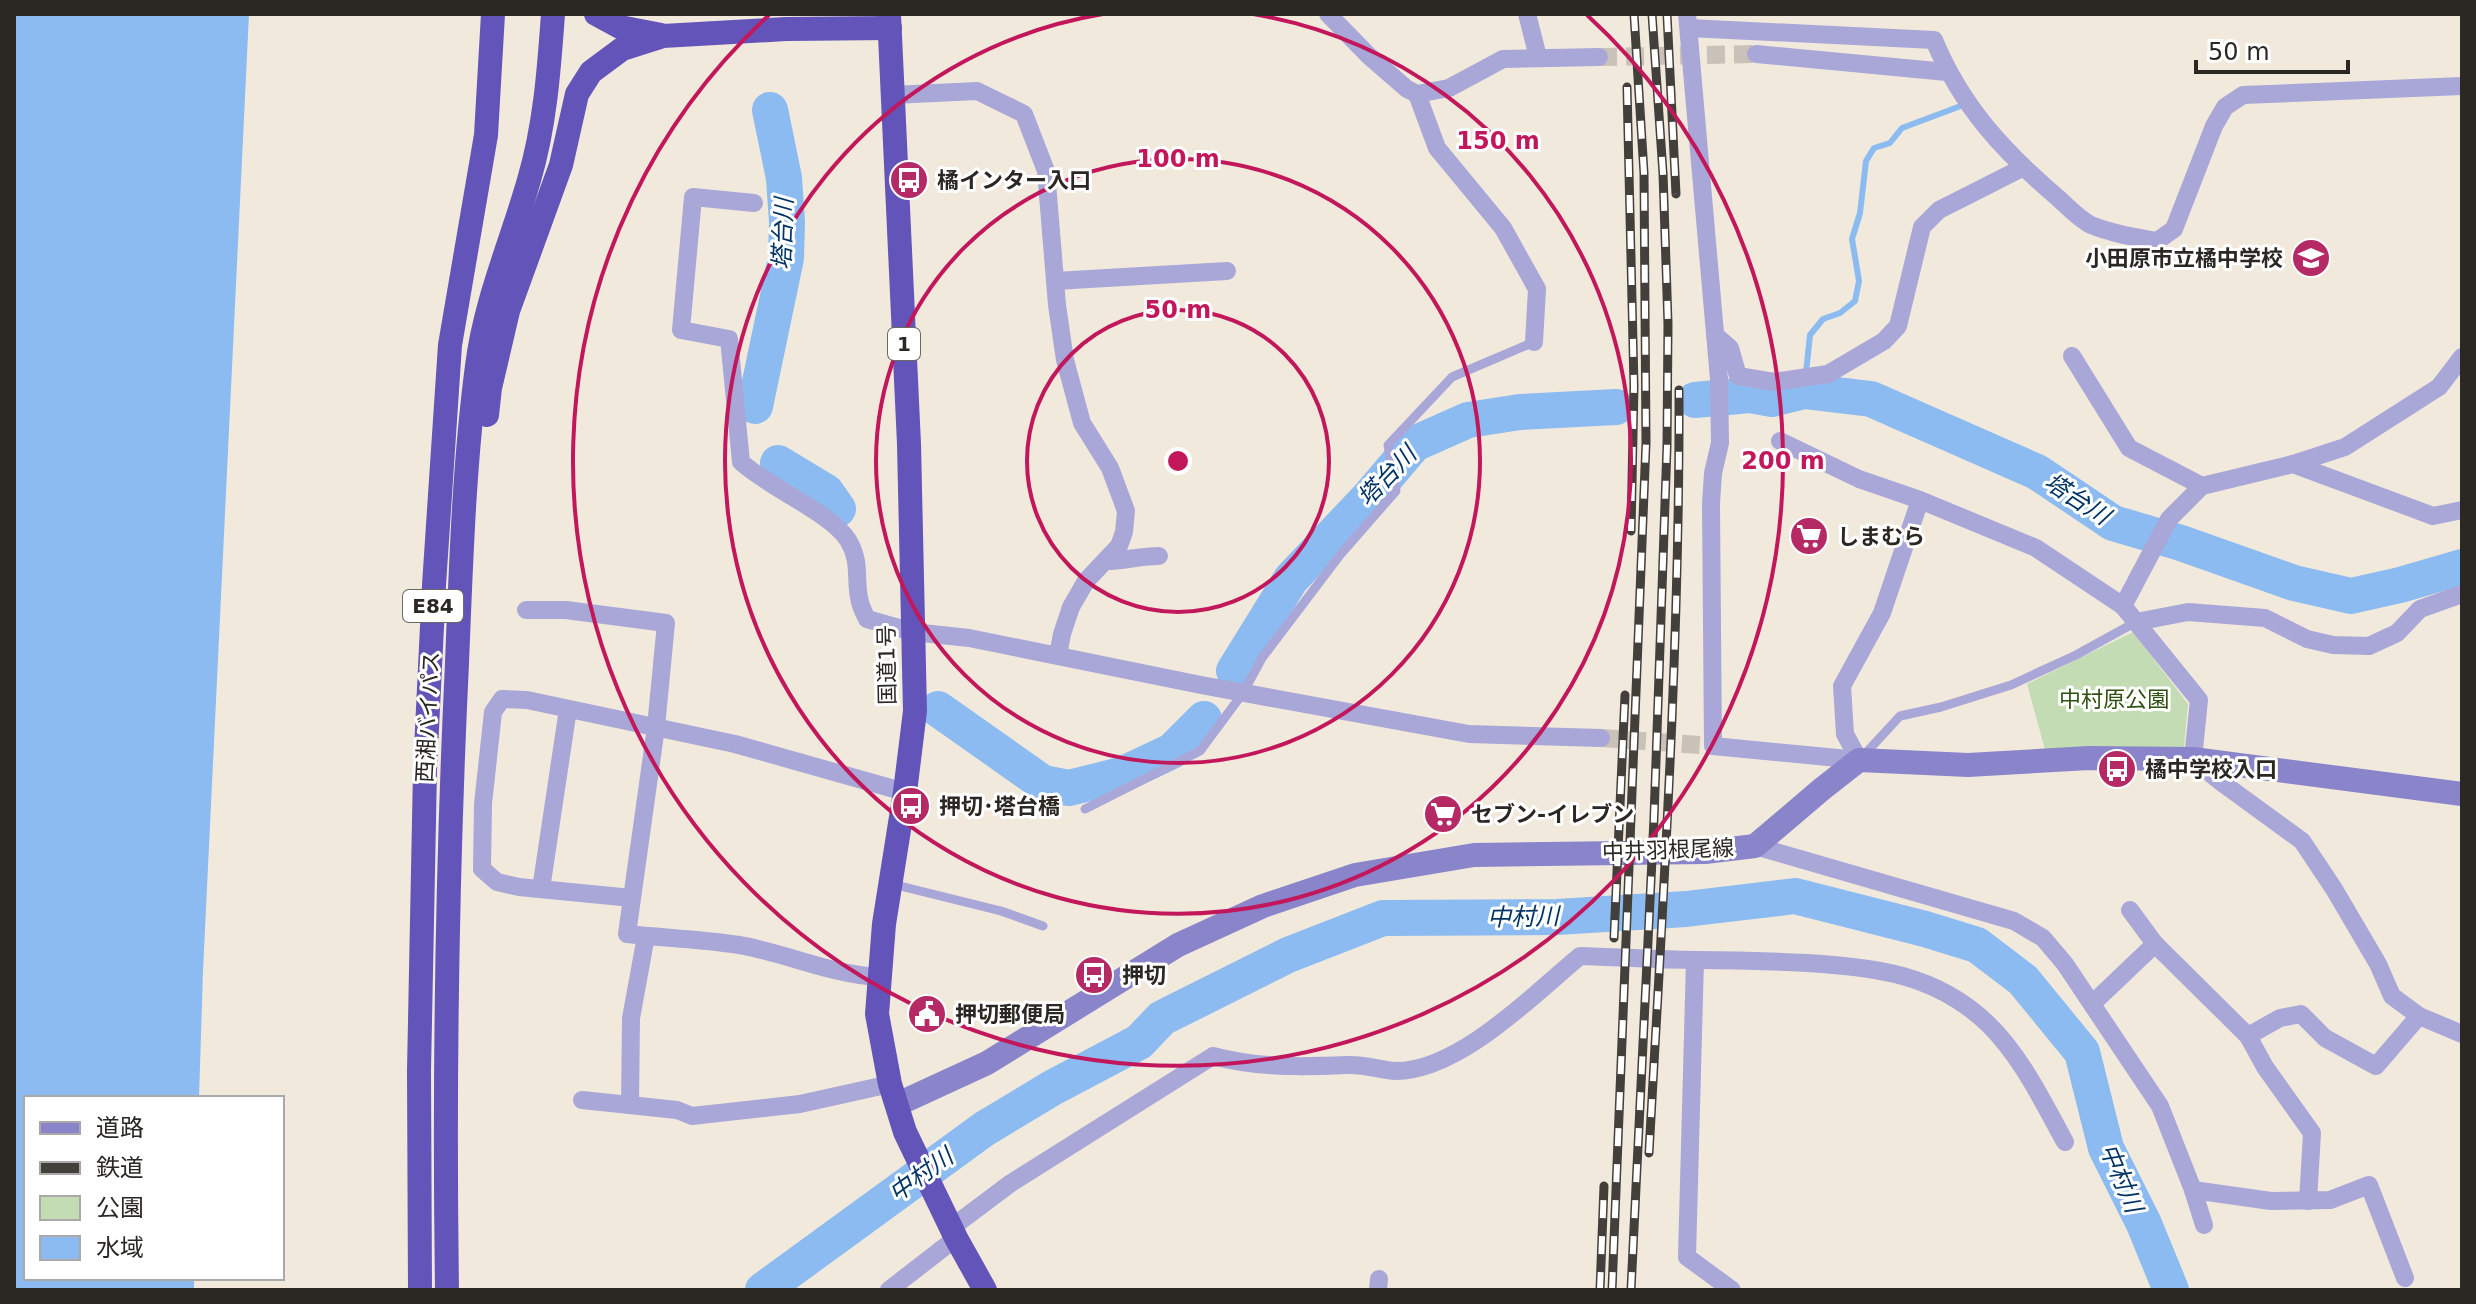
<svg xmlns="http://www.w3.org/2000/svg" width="2476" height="1304" font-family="'DejaVu Sans','Noto Sans JP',sans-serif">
	<rect width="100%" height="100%" fill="#f2e9dd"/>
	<!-- green -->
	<polygon fill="#c3dcb3" points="2133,632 2188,704 2184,747 2046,753 2027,684"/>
	<!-- water -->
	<polygon fill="#8cbbf1" points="14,14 249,14 203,971 199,1098 26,1098 26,1278 194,1278 194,1290 14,1290"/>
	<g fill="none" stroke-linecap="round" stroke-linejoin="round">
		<!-- stream -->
		<polyline stroke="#8cbbf1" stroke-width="6" points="1804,391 1810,335 1823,319 1840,313 1855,301 1859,281 1852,239 1860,213 1866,161 1874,148 1890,143 1902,128 1966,104"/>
		<!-- river -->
		<g stroke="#8cbbf1" stroke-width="36">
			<polyline points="1695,400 1750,395 1772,399 1804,391 1871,399 2037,472 2113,523 2181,543 2294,583 2351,596 2400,585 2462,567"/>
			<polyline points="755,406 786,258 787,222 784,178 770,110"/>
			<polyline points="778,463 826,492 838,509"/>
			<polyline points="1234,671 1291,579 1370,496 1414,444 1468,420 1520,412 1616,407"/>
			<polyline points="938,709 1043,783 1069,788 1121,775 1172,751 1204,719"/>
			<polyline points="763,1290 984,1129 1052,1088 1139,1042 1162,1018 1288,955 1383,918 1557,917 1686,909 1795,896 1925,929 1977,945 2023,980 2082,1052 2106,1148 2144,1224 2171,1290"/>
		</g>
		<!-- street-tunnel -->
		<g stroke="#cac2b8" stroke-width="18" stroke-dasharray="18 9" stroke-linecap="butt">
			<polyline points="1599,57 1756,54"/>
			<polyline points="1601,738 1713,746"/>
		</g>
		<!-- lane -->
		<g stroke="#a9a7d7" stroke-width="9">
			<polyline points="1864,755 1900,716 1941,707 2011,685 2076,655 2136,622"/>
			<polyline points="1085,809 1200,751 1243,693 1262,658 1340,555 1396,491 1388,445 1452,377 1534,342"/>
			<polyline points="892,884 1001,911 1043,926"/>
		</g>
		<!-- street -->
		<g stroke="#a9a7d7" stroke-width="18">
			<polyline points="1328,14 1369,56 1407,89 1417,94 1449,88 1503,59 1599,57"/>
			<polyline points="1527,14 1538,57"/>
			<polyline points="1687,14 1719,379 1720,443 1713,473 1711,504 1713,746 1859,760"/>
			<path d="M1689,28l245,12c28,67 69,111 124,158 10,9 21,21 33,27 22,9 43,12 66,16l17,-12 40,-103 11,-19 18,-12 219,-9"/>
			<polyline points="1756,54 1947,72"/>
			<polyline points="1417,94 1437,148 1503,228 1537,289 1534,342"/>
			<polyline points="893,95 977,91 1024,114 1046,171 1057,305 1065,360 1082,423 1110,468 1126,511 1124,532 1119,546 1086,581 1071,607 1062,634 1058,655"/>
			<path d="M754,203l-61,-6 -12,133 48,9 12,123c27,25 90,51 107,78 14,23 6,40 12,62 1,6 5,12 7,17l46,13 56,6 232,47 268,49 132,4"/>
			<polyline points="1055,281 1227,271"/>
			<polyline points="1715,335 1730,348 1738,376 1774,382 1828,374 1884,341 1898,326 1922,227 1939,210 2022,168"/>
			<polyline points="2072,356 2129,448 2202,486"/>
			<polyline points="2462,357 2439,387 2345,447 2293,464 2202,486 2169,519 2123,606 2199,700 2193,759 2221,782 2302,841 2334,889 2378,964 2392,996 2419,1016 2462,1034"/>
			<polyline points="1780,441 1859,479 1920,500 2036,548 2123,606"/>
			<polyline points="2293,464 2433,516 2462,510"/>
			<path d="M1105,561c19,0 35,-5 54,-5"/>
			<path d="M526,610h40l100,13 -10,104 -29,207c37,4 75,5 112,11 47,8 90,29 139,32"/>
			<polyline points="2136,622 2188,612 2265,618 2307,639 2333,645 2369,646 2397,633 2420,609 2462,594"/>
			<polyline points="1859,760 1845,734 1842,686 1882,613 1920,500"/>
			<polyline points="1755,846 2014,921 2043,938 2065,964 2160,1106 2193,1190 2204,1225"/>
			<polyline points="541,889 568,709"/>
			<polyline points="632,898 519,887 497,882 482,869 483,804 493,712 502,699 527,700 735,744 905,792"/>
			<polyline points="2130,910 2155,944 2248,1036 2280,1018 2301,1014 2325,1038 2376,1066 2419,1016"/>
			<polyline points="1695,960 1687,1257 1732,1290"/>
			<polyline points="2092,1004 2155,944"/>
			<polyline points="2248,1036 2265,1067 2312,1133 2308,1201"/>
			<polyline points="582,1100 677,1110 692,1116 800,1104 890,1084"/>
			<polyline points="630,1105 631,1018 646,936"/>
			<polyline points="2193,1190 2271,1201 2330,1200 2369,1185 2405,1278"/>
			<path d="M951,1228l60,-45 202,-127c45,12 89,11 134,9 17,-1 33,5 49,6 63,0 137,-76 184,-115 39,1 78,4 117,4 37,0 73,1 110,3 68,4 129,11 181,61 33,32 55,78 77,118"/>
			<polyline points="889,1290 956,1238"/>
			<polyline points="1378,1290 1379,1279"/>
		</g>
		<!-- secondary -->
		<polyline stroke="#8a85cb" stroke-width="24" points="898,1104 987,1063 1178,945 1263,906 1355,875 1474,855 1705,852 1755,846 1822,789 1859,760 1968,765 2089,758 2193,759 2462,794"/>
		<!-- highway -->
		<g stroke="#6354b9" stroke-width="24">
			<polyline points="596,14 620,27 661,35"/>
			<polyline points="889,14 909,444 915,711 905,792 884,924 877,1014 890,1084 905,1132 956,1238 985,1290"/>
			<polyline points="487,415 490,388 508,311 561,165 577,94 591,72 622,49 663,36 786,29 890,28"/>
			<polyline points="420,1290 419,1071 425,770 434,585 450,345 486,135 493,14"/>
			<path d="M447,1290c-3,-209 0,-418 10,-627 4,-99 7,-198 20,-297 8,-65 34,-123 52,-186 16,-54 20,-110 24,-166"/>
		</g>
		<defs>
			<g id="rail">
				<polyline points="1667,14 1676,194"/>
				<polyline points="1627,87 1634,386 1631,531"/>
				<polyline points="1614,938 1625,695"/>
				<path d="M1649,1153c14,-254 31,-509 30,-763"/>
				<polyline points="1600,1290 1604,1186"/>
				<polyline points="1612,1290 1646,443 1644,173 1634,14"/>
				<polyline points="1631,1290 1654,818 1667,446 1668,324 1663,173 1652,14"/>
			</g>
		</defs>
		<!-- rail casing -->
		<use href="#rail" stroke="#433f3a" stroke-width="9"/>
		<!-- rail -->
		<use href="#rail" stroke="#fff" stroke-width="6" stroke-dasharray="18" stroke-linecap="butt"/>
	</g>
	<!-- distance rings -->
	<g fill="none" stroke="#c2185b" stroke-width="4">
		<circle cx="1178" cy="461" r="151"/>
		<circle cx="1178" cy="461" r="302"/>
		<path d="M1253 14A453 453 0 1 1 1103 14"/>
		<path d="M1587 15A605 605 0 1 1 769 15"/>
	</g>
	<!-- icons -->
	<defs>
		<symbol id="bus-disc" viewBox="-11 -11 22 22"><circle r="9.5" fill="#b52a64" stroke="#fff"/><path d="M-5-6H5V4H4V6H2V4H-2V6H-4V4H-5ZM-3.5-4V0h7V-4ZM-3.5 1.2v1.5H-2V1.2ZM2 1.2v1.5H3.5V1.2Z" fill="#fff"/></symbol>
		<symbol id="school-disc" viewBox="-11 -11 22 22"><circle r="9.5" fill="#b52a64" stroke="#fff"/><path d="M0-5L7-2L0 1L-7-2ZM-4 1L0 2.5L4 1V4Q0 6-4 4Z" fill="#fff"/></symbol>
		<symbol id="supermarket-disc" viewBox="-11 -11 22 22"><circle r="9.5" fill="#b52a64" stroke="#fff"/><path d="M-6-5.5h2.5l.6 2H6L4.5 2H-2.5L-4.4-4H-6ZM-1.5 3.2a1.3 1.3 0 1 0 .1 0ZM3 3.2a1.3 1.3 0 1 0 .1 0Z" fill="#fff"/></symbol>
		<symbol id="civic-disc" viewBox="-11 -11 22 22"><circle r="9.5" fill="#b52a64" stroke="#fff"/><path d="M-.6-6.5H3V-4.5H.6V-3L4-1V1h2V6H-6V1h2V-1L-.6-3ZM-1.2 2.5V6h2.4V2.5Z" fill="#fff"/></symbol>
	</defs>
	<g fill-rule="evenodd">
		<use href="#bus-disc" x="887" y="158" width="44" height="44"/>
		<use href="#school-disc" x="2289" y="236" width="44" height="44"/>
		<use href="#supermarket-disc" x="1787" y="514" width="44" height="44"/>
		<use href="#bus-disc" x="2095" y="747" width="44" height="44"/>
		<use href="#bus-disc" x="889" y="784" width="44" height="44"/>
		<use href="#supermarket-disc" x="1421" y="792" width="44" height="44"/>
		<use href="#bus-disc" x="1072" y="953" width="44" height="44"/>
		<use href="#civic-disc" x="905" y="992" width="44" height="44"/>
	</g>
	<g text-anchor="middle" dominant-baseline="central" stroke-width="6" stroke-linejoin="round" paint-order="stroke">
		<!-- shield labels -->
		<g fill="#fff" stroke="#6b6865" stroke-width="2">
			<rect x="888" y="328" width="32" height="32" rx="6"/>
			<rect x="403" y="590" width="60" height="32" rx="6"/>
		</g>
		<g font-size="20" font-weight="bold" fill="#2b2723">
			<text x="904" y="344">1</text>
			<text x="433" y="606">E84</text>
		</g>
		<!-- poi labels -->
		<g font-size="22" font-weight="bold" fill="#2b2723" stroke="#fff" text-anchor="start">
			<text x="937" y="180">橘インター入口</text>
			<text x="2283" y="258" text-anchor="end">小田原市立橘中学校</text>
			<text x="1837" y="536">しまむら</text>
			<text x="2145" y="769">橘中学校入口</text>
			<text x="939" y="806">押切･塔台橋</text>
			<text x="1471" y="814">セブン-イレブン</text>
			<text x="1122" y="975">押切</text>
			<text x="955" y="1014">押切郵便局</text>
		</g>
		<!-- street labels -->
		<g font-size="22" fill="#2b2723" stroke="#fff">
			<text transform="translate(887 665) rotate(-91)">国道1号</text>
			<text transform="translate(428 717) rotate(-87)">西湘バイパス</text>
			<text transform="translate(1668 850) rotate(-2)">中井羽根尾線</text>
		</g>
		<!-- park labels -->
		<g font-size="22" fill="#2f5011" stroke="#fff">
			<text x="2114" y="699">中村原公園</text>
		</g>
		<!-- water labels -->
		<g font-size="24" font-style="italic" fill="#023565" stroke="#fff">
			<text transform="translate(783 234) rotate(-88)">塔台川</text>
			<text transform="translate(1387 476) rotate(-46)">塔台川</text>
			<text transform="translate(2077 499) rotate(33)">塔台川</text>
			<text transform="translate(1523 917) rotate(-1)">中村川</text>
			<text transform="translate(921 1175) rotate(-36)">中村川</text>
			<text transform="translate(2121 1178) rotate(67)">中村川</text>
		</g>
	</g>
	<circle cx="1178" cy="461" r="12" fill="#c2185b" stroke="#fff" stroke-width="4"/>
	<g font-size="24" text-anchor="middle" font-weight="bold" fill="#c2185b" stroke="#fff" stroke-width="6" stroke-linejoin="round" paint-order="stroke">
		<text x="1498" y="149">150 m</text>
		<text x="1178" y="167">100 m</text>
		<text x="1178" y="318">50 m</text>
		<text x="1783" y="469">200 m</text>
	</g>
	<!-- border -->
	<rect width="2476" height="1304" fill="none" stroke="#2b2723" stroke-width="32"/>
	<!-- legend -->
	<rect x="24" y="1096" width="260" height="184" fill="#ffffff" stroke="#aaa9a7" stroke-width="2"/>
	<rect x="40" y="1122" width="40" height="12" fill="#8a85cb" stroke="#aaa9a7" stroke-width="2"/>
	<text x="96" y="1136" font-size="24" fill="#2b2723">道路</text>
	<rect x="40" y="1162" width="40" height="12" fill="#433f3a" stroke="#aaa9a7" stroke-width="2"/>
	<text x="96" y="1176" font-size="24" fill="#2b2723">鉄道</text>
	<rect x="40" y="1196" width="40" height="24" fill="#c3dcb3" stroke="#aaa9a7" stroke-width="2"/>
	<text x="96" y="1216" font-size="24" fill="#2b2723">公園</text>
	<rect x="40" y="1236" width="40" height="24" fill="#8cbbf1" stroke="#aaa9a7" stroke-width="2"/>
	<text x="96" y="1256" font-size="24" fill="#2b2723">水域</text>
	<!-- scale -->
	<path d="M2196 60v12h152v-12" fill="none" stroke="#2b2723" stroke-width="4"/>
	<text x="2208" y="60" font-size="24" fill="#2b2723" stroke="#ffffff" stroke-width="6" paint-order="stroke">50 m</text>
</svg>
